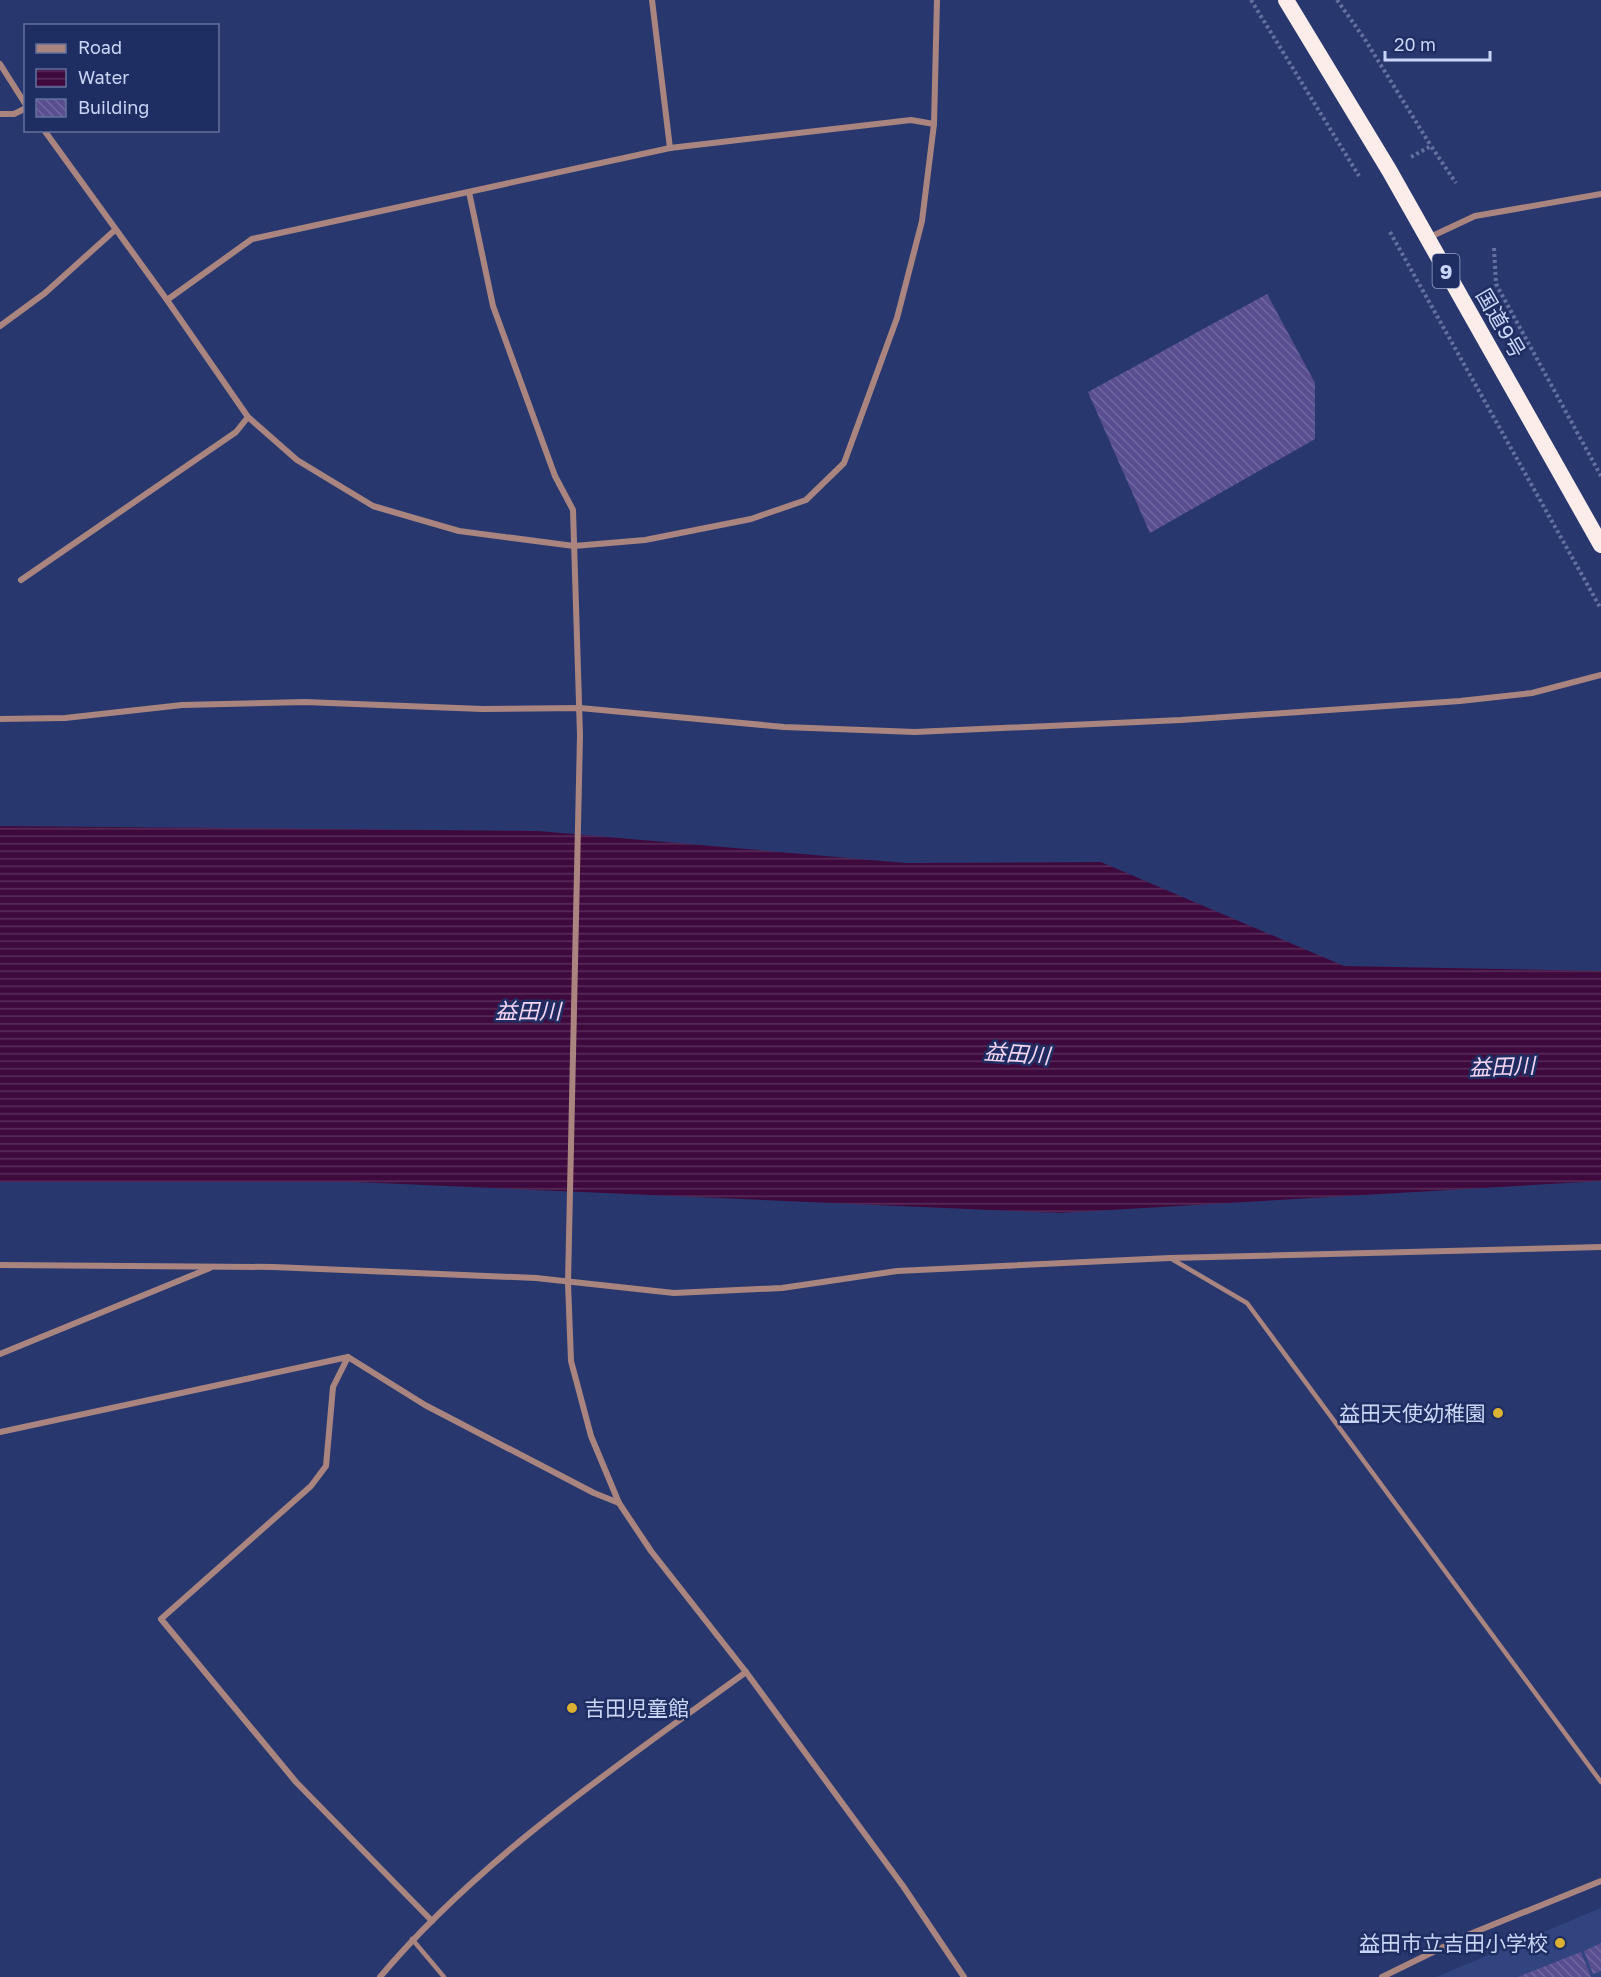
<svg xmlns="http://www.w3.org/2000/svg" width="1601" height="1977" font-family="'Golos Text','Noto Sans JP',sans-serif">
	<defs>
		<pattern id="water-rules" width="6" height="5" patternUnits="userSpaceOnUse" patternTransform="scale(1.5)"><rect width="6" height="5" fill="#3e0a3e"/><path d="M0 2.5h6" fill="none" stroke="#592d5a"/></pattern>
		<pattern id="building-back-hatch" width="6" height="6" patternUnits="userSpaceOnUse" patternTransform="scale(1.5)"><rect width="6" height="6" fill="#584e90"/><path d="M-1 5l2 2M0 0l6 6M5-1l2 2" fill="none" stroke="#6f67a0"/></pattern>
	</defs>
	<rect width="100%" height="100%" fill="#28386e"/>
	<!-- built -->
	<polygon fill="#32447f" points="1601,1908 1601,1977 1436,1977"/>
	<!-- water -->
	<polygon fill="url(#water-rules)" points="0,826 539,831 906,863 1101,862 1344,966 1601,971 1601,1181 1060,1213 355,1182 0,1182"/>
	<!-- building -->
	<g fill="url(#building-back-hatch)">
		<polygon points="1267,294 1315,383 1315,439 1150,533 1088,392"/>
		<polygon points="1601,1943 1601,1971 1593,1974 1584,1951"/>
		<polygon points="1581,1952 1591,1977 1518,1977"/>
	</g>
	<g fill="none" stroke-linecap="round" stroke-linejoin="round">
		<!-- path -->
		<g stroke="#6371a0" stroke-width="4" stroke-dasharray="3 3" stroke-linecap="butt">
			<polyline points="1251,0 1359,176"/>
			<polyline points="1337,0 1364,38 1431,146"/>
			<polyline points="1411,157 1431,146 1456,183"/>
			<polyline points="1390,232 1601,609"/>
			<polyline points="1494,248 1496,284 1601,476"/>
		</g>
		<!-- service -->
		<g stroke="#aa857f" stroke-width="4.5">
			<polyline points="1170,1258 1247,1303 1601,1782"/>
			<polyline points="412,1939 444,1977"/>
		</g>
		<!-- minor -->
		<g stroke="#aa857f" stroke-width="6">
			<polyline points="652,0 670,148"/>
			<polyline points="0,64 26,105"/>
			<polyline points="0,114 14,114 26,108"/>
			<polyline points="44,130 167,300 248,417 297,460 373,506 459,531 574,546 645,540 751,519 806,500 844,463 897,318 922,221 934,124 937,0"/>
			<polyline points="469,192 493,306 555,476 573,510 580,735 568,1283 571,1361 591,1436 619,1503 651,1551 746,1672 903,1886 964,1977"/>
			<polyline points="1428,238 1475,216 1601,194"/>
			<polyline points="167,300 252,239 670,148 911,120 934,124"/>
			<polyline points="0,326 45,293 115,230"/>
			<polyline points="21,580 236,432 248,417"/>
			<polyline points="0,719 65,718 182,705 305,702 482,709 580,708 784,727 915,732 1181,720 1460,701 1532,693 1601,675"/>
			<polyline points="0,1265 273,1267 536,1278 674,1293 782,1288 897,1271 1170,1258 1601,1247"/>
			<polyline points="0,1354 210,1268"/>
			<polyline points="348,1357 333,1387 326,1466 311,1486 161,1619 296,1782 432,1921"/>
			<polyline points="0,1432 348,1357 425,1405 594,1493 619,1503"/>
			<path d="M380,1977c100,-119 241,-214 366,-305"/>
			<polyline points="1382,1977 1470,1934 1601,1881"/>
		</g>
		<!-- trunk -->
		<polyline stroke="#fcecea" stroke-width="16" points="1286,0 1389,170 1601,545"/>
	</g>
	<!-- markers -->
	<g fill="#ddb133" stroke="#1f2e62" stroke-width="2">
		<circle cx="1498" cy="1413" r="6"/>
		<circle cx="572" cy="1708" r="6"/>
		<circle cx="1560" cy="1943" r="6"/>
	</g>
	<g text-anchor="middle" dominant-baseline="central" stroke-width="5" stroke-linejoin="round" paint-order="stroke">
		<!-- shield labels -->
		<rect fill="#1f2e62" stroke="#96a3ca" stroke-width="1.5" x="1432.5" y="254" width="27" height="34" rx="4.5"/>
		<g font-size="20" font-weight="bold" fill="#c9d5f6">
			<text x="1446" y="271">9</text>
		</g>
		<!-- street labels -->
		<g font-size="21" fill="#c9d5f6" stroke="#1f2e62">
			<text transform="translate(1501 323) rotate(60)">国道9号</text>
		</g>
		<!-- poi labels -->
		<g font-size="21" fill="#c9d5f6" stroke="#1f2e62" text-anchor="end">
			<text x="1486" y="1413">益田天使幼稚園</text>
			<text x="584" y="1708" text-anchor="start">吉田児童館</text>
			<text x="1548" y="1943">益田市立吉田小学校</text>
		</g>
		<!-- water labels -->
		<g font-size="22" font-style="italic" fill="#f6d5f3" stroke="#1f2e62">
			<text x="528" y="1010">益田川</text>
			<text transform="translate(1017 1053) rotate(4)">益田川</text>
			<text transform="translate(1502 1066) rotate(-2)">益田川</text>
		</g>
	</g>
	<!-- legend -->
	<rect x="24" y="24" width="195" height="108" fill="#1f2e62" stroke="#63719d" stroke-width="1.5"/>
	<rect x="36" y="44" width="30" height="9" fill="#aa857f" stroke="#63719d" stroke-width="1.5"/>
	<text x="78" y="54" font-size="18" fill="#c9d5f6">Road</text>
	<rect x="36" y="69" width="30" height="18" fill="url(#water-rules)" stroke="#63719d" stroke-width="1.5"/>
	<text x="78" y="84" font-size="18" fill="#c9d5f6">Water</text>
	<rect x="36" y="99" width="30" height="18" fill="url(#building-back-hatch)" stroke="#63719d" stroke-width="1.5"/>
	<text x="78" y="114" font-size="18" fill="#c9d5f6">Building</text>
	<!-- scale -->
	<path d="M1385 51v9h105v-9" fill="none" stroke="#c9d5f6" stroke-width="3"/>
	<text x="1394" y="51" font-size="18" fill="#c9d5f6" stroke="#1f2e62" stroke-width="4.5" paint-order="stroke">20 m</text>
</svg>
